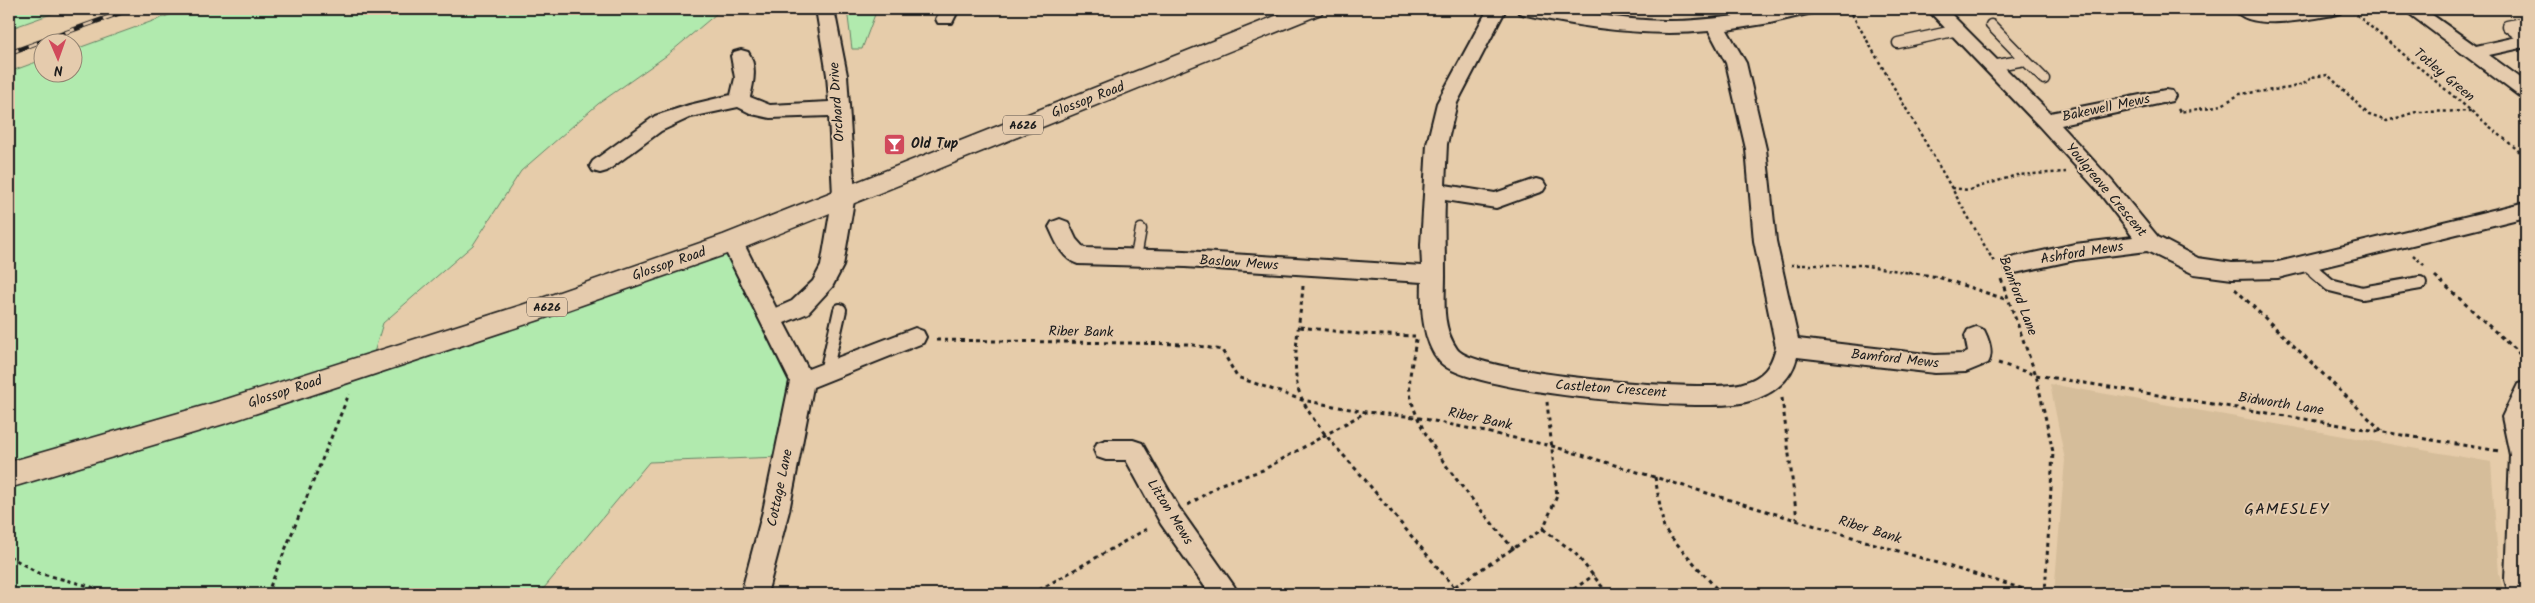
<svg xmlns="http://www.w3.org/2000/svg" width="2535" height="603" font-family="Kalam,sans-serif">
	<rect width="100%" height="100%" fill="#e6ccaa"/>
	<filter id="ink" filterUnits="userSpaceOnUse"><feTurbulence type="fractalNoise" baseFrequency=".02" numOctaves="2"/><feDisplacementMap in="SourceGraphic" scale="10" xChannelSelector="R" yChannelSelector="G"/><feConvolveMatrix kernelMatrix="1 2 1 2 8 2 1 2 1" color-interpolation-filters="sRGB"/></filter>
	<g filter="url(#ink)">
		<!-- built -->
		<polygon fill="#d5bd9a" points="2050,384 2491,462 2499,574 2504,594 2054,594 2065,460"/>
		<!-- green -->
		<g fill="#b1eaae" stroke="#668365">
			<polygon points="9,9 65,9 9,29"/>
			<polygon points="186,9 722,9 666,56 598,104 521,171 473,245 383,323 373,356 729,247 795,385 779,457 649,462 539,594 9,594 9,72 42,60 42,72 72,72 73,50"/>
			<polygon points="847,9 877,9 862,49 852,49"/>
		</g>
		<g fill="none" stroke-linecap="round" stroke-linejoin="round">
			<defs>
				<g id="lane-far1">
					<polyline points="2526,22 2507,26 2526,40"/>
					<polyline points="1991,25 2025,60 1992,66"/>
					<polyline points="1898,43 1958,30"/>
					<polyline points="2025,60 2044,79"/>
					<polyline points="1136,257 1141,229"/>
					<polyline points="2304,263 2317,274"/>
				</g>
				<g id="lane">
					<polyline points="2315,272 2330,285 2362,293 2420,283"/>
					<polyline points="826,372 840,310"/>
				</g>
				<g id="street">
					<path d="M816,9h18l13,66 8,120 -12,71 -11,21 -24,26 -24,10 24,46 107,-41 8,3 3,6 -3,6 -110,44 -24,124 -22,83h-26l22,-83 27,-130 -69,-139 3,-6 8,-2 8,2 36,72 16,-7 21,-20 8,-15 12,-71 -4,-79 -59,2 -18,-4 -14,-7 -47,10 -30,14 -54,40 -7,2 -7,-2 -3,-5 3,-5 62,-45 34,-11 42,-10 4,-17 -4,-22 3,-4 7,-2 7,2c9,13 6,30 2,45l20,8 59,-3 -2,-27z"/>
					<polygon points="941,9 959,9 952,23 938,23 936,19"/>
					<path d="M1488,9h18l-49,94 -10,41 -2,41 50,8 41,-14 7,2 3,5 -3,5 -47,17 -51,-8c-1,25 0,50 0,76 0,25 -4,50 12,73 17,25 254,45 286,34 20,-6 28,-16 33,-36l-22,-106 -8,-92 -20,-86 -17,-32c-62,6 -123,-3 -183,-16l-7,-2 -2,-4c48,-3 99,12 148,12 51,1 99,-12 149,-12l-2,4 -42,10 -43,7 19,33 20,86 10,92 22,98 137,16 29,-1 4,-2 -3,-16 3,-6 8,-3 8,3c5,10 10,23 4,33l-22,9 -31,1 -138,-16c-6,25 -27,39 -51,45 -41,11 -280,-9 -306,-40 -18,-21 -19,-54 -18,-80l-237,-15 -107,-3c-16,-5 -22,-22 -29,-37l3,-5 8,-3 8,3 8,17 8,9 101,3 237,15 -1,-21 6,-101 10,-41z"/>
					<polygon points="1927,9 1946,9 2050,113 2165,90 2172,91 2175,96 2172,101 2061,125 2112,181 2158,237 2198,258 2232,263 2278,262 2526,202 2526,217 2278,278 2232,279 2194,274 2147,251 2075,260 2015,273 2007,271 2004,265 2007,259 2015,257 2075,244 2133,237 2098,191 2039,126"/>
					<path d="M2234,9l42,2 66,-2 -2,4 -7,2c-23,4 -84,17 -99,-6z"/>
					<polygon points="2403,9 2424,9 2476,46 2526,35 2526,47 2489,55 2526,82 2526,97 2519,96"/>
					<polygon points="2526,382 2526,594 2509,594 2505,580 2510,455 2502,417 2518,384"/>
					<polygon points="1106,440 1133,440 1142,443 1179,508 1234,586 1238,594 1210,594 1161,524 1126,460 1106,460 1097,457 1094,450 1097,443"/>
				</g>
				<polygon id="primary" points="1293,9 1324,9 1321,14 741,249 542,319 227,423 9,488 9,462 227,399 522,305 723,235"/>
			</defs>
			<!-- lane-far1 casing -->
			<use href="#lane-far1" stroke="#1c1c1c" stroke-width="13"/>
			<!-- lane casing -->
			<use href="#lane" stroke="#1c1c1c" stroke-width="16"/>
			<!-- street casing -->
			<use href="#street" stroke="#1c1c1c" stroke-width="4"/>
			<!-- primary casing -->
			<use href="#primary" stroke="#1c1c1c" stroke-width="3"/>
			<!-- path-far1 -->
			<g stroke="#1c1c1c" stroke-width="2.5" stroke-dasharray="3 3" stroke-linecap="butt">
				<polyline points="1849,9 1994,262"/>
				<polyline points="2352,11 2526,157"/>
				<polyline points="2178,109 2180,112 2222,105 2240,94 2290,88 2308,82 2311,77 2328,75 2369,115 2387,121 2416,112 2472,111"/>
				<polyline points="1952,188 1969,190 2017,175 2066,172"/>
				<polyline points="2413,255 2425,266"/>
				<polyline points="1791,265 1862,265 1916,274"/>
			</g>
			<!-- path -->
			<g stroke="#1c1c1c" stroke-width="3" stroke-dasharray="4 4" stroke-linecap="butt">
				<polyline points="1908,272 1938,277 2008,300"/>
				<polyline points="2435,276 2526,360"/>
				<polyline points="2001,279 2036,375 2053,452 2045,594"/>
				<path d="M1303,286c-2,30 -11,69 -6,98 6,31 44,68 65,92 30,37 61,74 92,111"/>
				<polyline points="2235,289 2382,431"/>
				<polyline points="1300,327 1359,334 1415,336"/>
				<path d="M1416,339c-2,17 -8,36 -6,53 6,48 74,120 104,158"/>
				<polyline points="936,340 1187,344 1222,350 1237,377 1302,400 1366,412 1415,417 1552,446 2040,594"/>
				<polyline points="1998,363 2036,375 2499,451"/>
				<polyline points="1782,398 1797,519"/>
				<polyline points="1655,477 1664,529 1721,594"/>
				<polyline points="1188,505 1221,484 1263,470 1366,412"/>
				<polyline points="1543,529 1575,553 1608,594"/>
				<polyline points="9,556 38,573 89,586 109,594"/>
				<polyline points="1044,589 1051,594"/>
				<polyline points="267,594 349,394"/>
				<polyline points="1032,594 1150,527"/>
				<polyline points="1454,594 1454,587 1543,529 1557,496 1547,402"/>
				<polyline points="1567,594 1594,575"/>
			</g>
			<!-- lane-far1 -->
			<use href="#lane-far1" stroke="#e5cbad" stroke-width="10"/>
			<!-- lane -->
			<use href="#lane" stroke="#e5cbad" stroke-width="12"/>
			<!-- street -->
			<use href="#street" fill="#e5cbad" fill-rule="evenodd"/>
			<!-- primary -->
			<use href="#primary" fill="#e5cbad" fill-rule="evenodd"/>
			<defs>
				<polyline id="rail" points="9,53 131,9"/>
			</defs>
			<!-- rail casing -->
			<use href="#rail" stroke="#1c1c1c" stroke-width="5"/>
			<!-- rail -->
			<use href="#rail" stroke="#e5cbad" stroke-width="3" stroke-dasharray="10" stroke-linecap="butt"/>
		</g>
	</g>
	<!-- icons -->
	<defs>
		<symbol id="bar-square" viewBox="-11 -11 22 22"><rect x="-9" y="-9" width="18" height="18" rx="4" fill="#d1495b" stroke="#e5cbad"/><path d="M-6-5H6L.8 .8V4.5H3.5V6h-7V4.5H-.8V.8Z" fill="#fff"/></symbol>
	</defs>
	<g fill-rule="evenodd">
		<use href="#bar-square" x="882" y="132" width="25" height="25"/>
	</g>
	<g text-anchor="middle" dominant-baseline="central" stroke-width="4" stroke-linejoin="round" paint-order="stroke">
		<!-- shield labels -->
		<g fill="#e5cbad" stroke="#585048" stroke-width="1">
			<rect x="1003" y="115.5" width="40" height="19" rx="4"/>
			<rect x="527" y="297.5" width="40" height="19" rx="4"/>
		</g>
		<g font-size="12" font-weight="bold" fill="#1c1c1c">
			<text x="1023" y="125">A626</text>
			<text x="547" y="307">A626</text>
		</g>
		<!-- street labels -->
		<g font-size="14" fill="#1c1c1c" stroke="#e5cbad">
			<text transform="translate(2444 75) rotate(40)">Totley Green</text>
			<text transform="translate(1088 100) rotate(-21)">Glossop Road</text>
			<text transform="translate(837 102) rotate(-94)">Orchard Drive</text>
			<text transform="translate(2106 108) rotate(-12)">Bakewell Mews</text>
			<text transform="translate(2106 190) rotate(50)">Youlgreave Crescent</text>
			<text transform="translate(2082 253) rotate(-9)">Ashford Mews</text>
			<text transform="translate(1239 263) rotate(4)">Baslow Mews</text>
			<text transform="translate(669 264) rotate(-19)">Glossop Road</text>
			<text transform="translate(2018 296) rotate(69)">Bamford Lane</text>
			<text transform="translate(1081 332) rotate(1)">Riber Bank</text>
			<text transform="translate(1895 359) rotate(6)">Bamford Mews</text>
			<text transform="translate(1611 389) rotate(4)">Castleton Crescent</text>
			<text transform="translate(285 392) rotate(-18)">Glossop Road</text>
			<text transform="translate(2281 404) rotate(9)">Bidworth Lane</text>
			<text transform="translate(1480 419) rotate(12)">Riber Bank</text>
			<text transform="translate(780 488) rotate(-78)">Cottage Lane</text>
			<text transform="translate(1170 512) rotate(58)">Litton Mews</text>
			<text transform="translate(1870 530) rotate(17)">Riber Bank</text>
		</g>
		<!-- poi labels -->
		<g font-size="14" font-weight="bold" fill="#1c1c1c" stroke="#e5cbad" text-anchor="start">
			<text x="911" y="144">Old Tup</text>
		</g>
		<!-- quarter labels -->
		<g font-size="16" letter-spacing="1" fill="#1c1c1c" stroke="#e5cbad">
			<text x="2287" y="509">GAMESLEY</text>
		</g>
	</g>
	<!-- margin -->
	<rect width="2535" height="603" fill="none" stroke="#e5cbad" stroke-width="30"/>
	<rect x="15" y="15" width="2505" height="573" fill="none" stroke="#1c1c1c" stroke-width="2" filter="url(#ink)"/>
	<!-- north arrow -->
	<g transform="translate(58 58) rotate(178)"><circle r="24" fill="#e5cbad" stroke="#958573"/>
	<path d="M0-4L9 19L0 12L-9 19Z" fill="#d1495b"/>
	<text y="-8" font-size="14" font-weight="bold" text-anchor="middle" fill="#1c1c1c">N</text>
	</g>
</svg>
